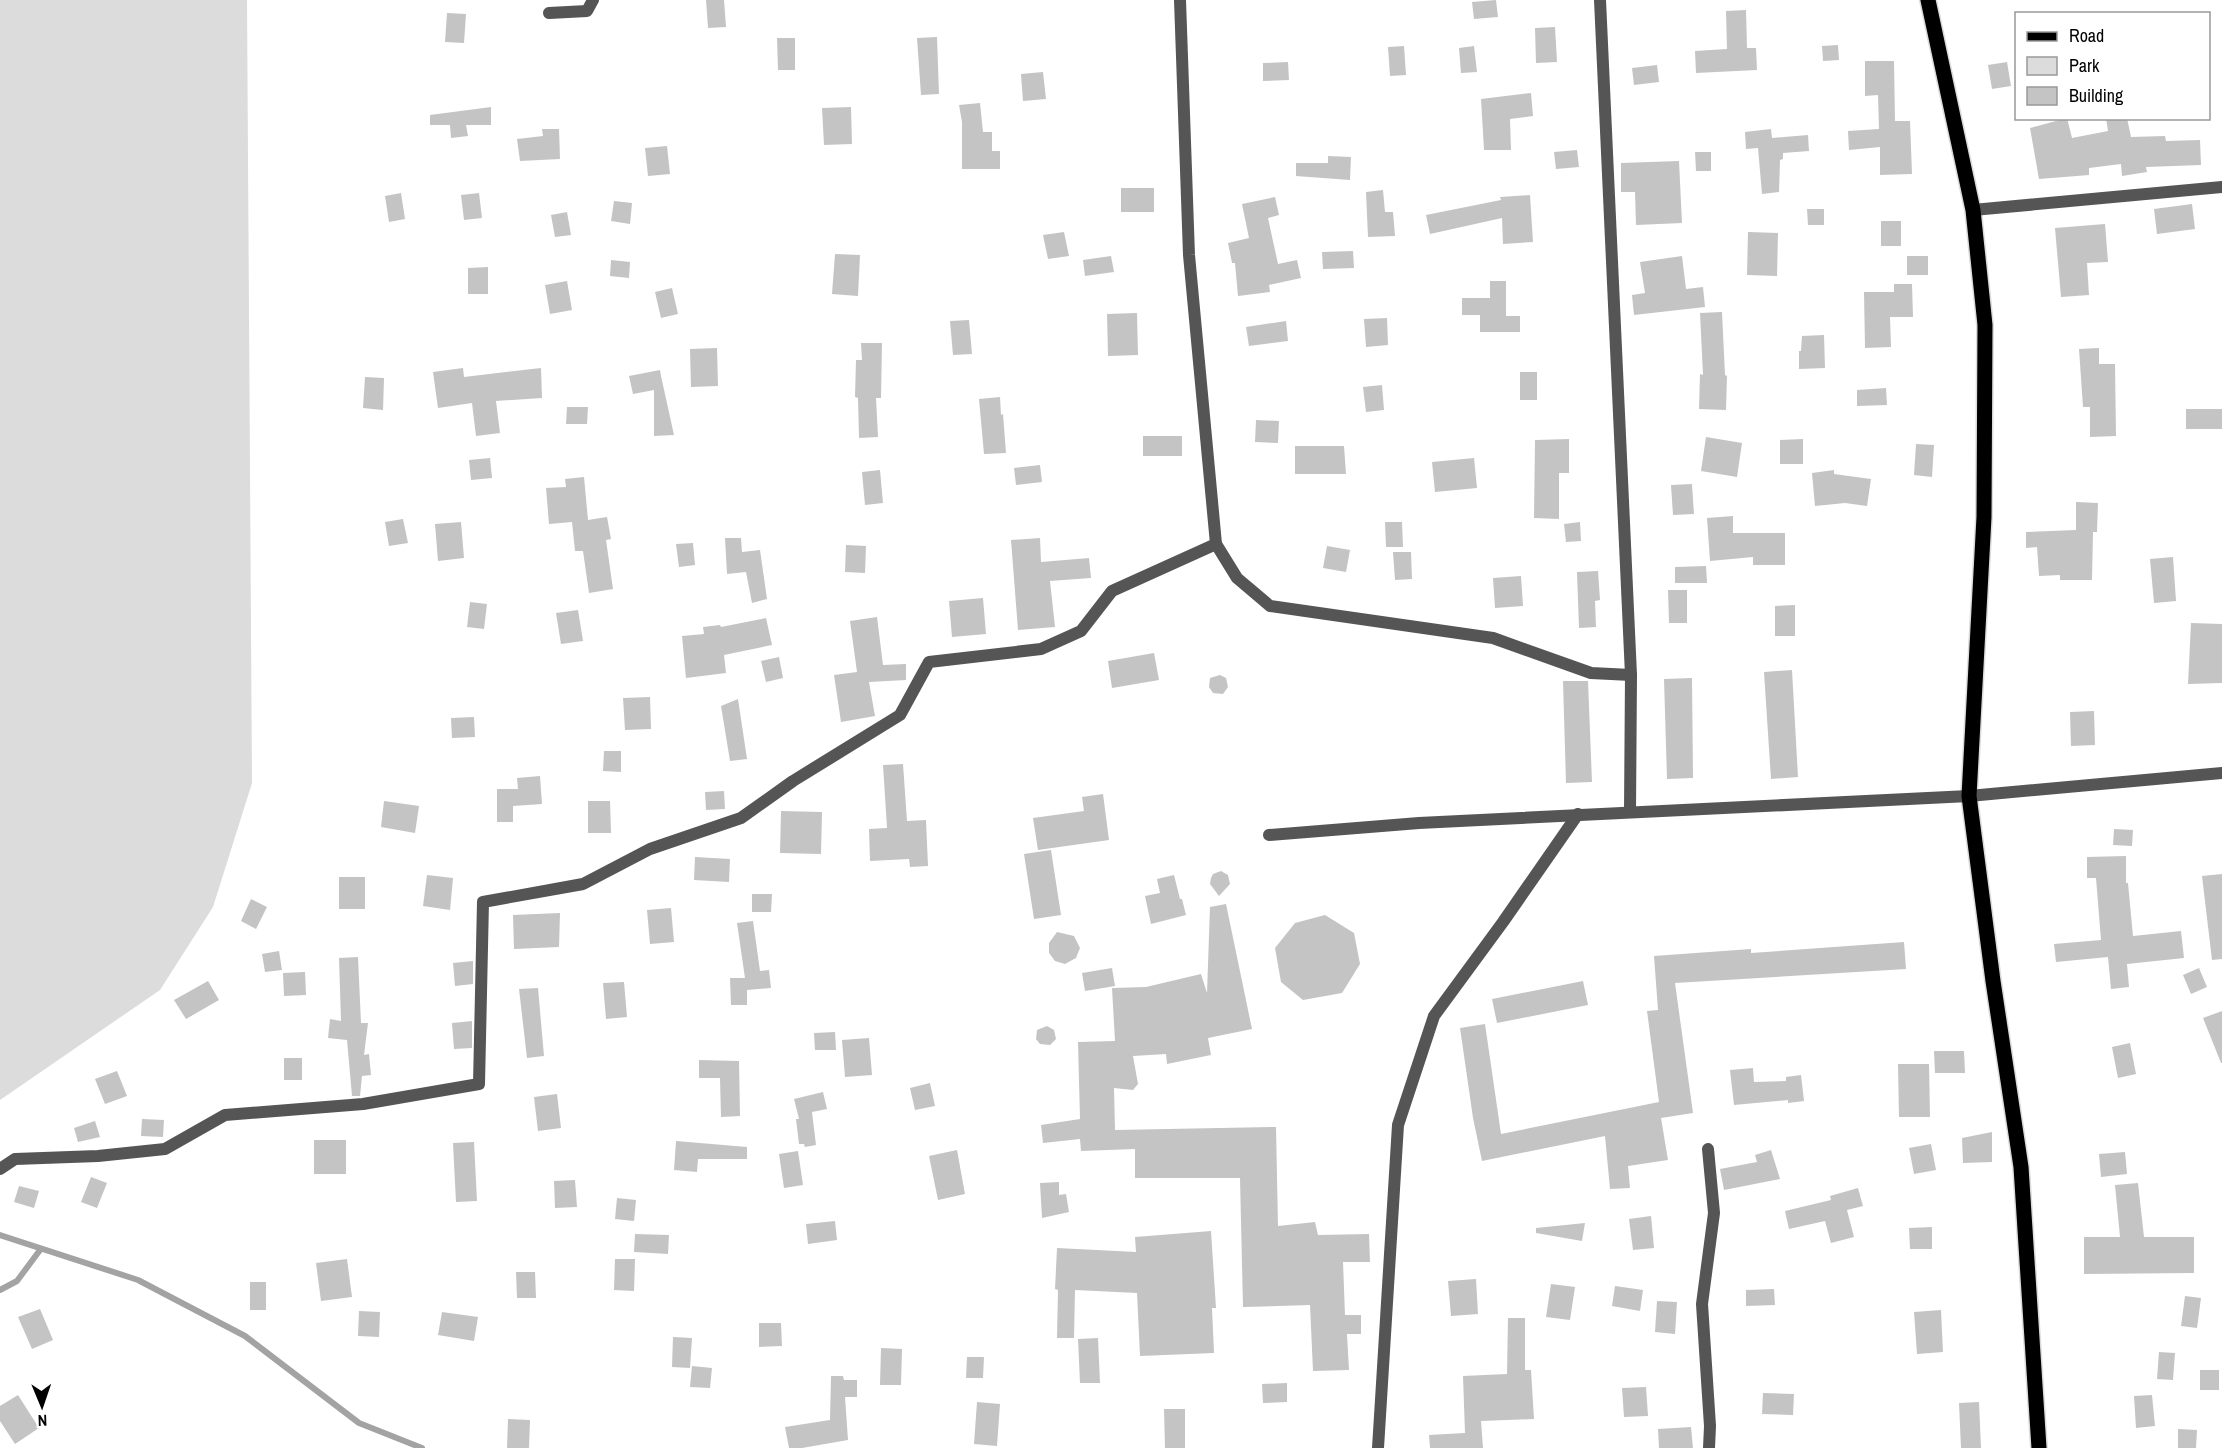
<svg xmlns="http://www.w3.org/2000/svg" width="2222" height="1448" font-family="'Archivo Narrow',sans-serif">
	<rect width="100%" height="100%" fill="#fff"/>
	<!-- green -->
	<polygon fill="#dcdcdc" points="0,0 247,0 252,783 213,907 160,990 0,1100"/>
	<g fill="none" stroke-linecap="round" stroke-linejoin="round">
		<!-- stream -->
		<g stroke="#a3a3a3" stroke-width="6">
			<polyline points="0,1235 138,1280 245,1336 359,1423 422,1448"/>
			<polyline points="0,1290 17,1281 40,1250"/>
		</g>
	</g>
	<!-- building -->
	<g fill="#c4c4c4">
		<polygon points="706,0 724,0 726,27 708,28"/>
		<polygon points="1496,0 1498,17 1474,19 1472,2"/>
		<polygon points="1746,10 1747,48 1756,48 1757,70 1696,73 1695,51 1727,49 1726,11"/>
		<polygon points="447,13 466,14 464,43 445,42"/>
		<polygon points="1555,27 1557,62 1536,63 1535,28"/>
		<polygon points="937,37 939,94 921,95 917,38"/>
		<polygon points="777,38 795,38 795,70 778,70"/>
		<polygon points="1838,45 1839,60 1823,61 1822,46"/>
		<polygon points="1404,46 1406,75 1390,76 1388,47"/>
		<polygon points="1474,46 1477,72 1461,73 1459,48"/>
		<polygon points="1865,61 1894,61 1895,121 1910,121 1912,174 1880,175 1880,147 1849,150 1848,131 1879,129 1878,95 1865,96"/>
		<polygon points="1288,62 1289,80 1263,81 1263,63"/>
		<polygon points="2007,62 2011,86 1992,89 1988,65"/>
		<polygon points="1657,65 1659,82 1634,85 1632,68"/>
		<polygon points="1043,72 1046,99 1023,101 1021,74"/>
		<polygon points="1531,93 1533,116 1510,119 1511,150 1484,150 1481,99"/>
		<polygon points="980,103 983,132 992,132 992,151 1000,151 1000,169 962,169 962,122 959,105"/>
		<polygon points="491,107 491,125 466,125 468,136 451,138 450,125 430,125 430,115"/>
		<polygon points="851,107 852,144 824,145 822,108"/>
		<polygon points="2067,118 2072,138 2108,131 2106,118 2127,118 2131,137 2165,136 2166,141 2200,140 2201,165 2146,167 2147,172 2122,176 2121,164 2089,168 2089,175 2039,179 2030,128"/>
		<polygon points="542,129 559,129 560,159 520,161 517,139 543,136"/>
		<polygon points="1771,129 1772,138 1808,135 1809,151 1783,153 1783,159 1780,160 1779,192 1762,194 1758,148 1746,149 1745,132"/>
		<polygon points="667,146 670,174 648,176 645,148"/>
		<polygon points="1577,150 1579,167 1556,169 1554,152"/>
		<polygon points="1695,152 1711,152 1711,171 1696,171"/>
		<polygon points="1328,156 1351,157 1350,180 1296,176 1296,163 1328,163"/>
		<polygon points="1679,161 1682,223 1636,225 1635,192 1621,192 1621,163"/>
		<rect x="1121" y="188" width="33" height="24"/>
		<polygon points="1383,190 1385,212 1393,212 1395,236 1368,237 1366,192"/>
		<polygon points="401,193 405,219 389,222 385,196"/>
		<polygon points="479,193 482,218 464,220 461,195"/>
		<polygon points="1530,195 1533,242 1503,244 1502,218 1430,234 1426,215 1501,200 1500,197"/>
		<polygon points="1275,197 1279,215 1268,218 1278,264 1297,260 1301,278 1269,285 1270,292 1238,296 1235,263 1232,263 1228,243 1249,238 1242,204"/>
		<polygon points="614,201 632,203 630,224 611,221"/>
		<polygon points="2192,204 2195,229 2157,234 2154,209"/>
		<polygon points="1807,209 1824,209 1824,225 1808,225"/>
		<polygon points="567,212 571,235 555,237 551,215"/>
		<rect x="1881" y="221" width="20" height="25"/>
		<polygon points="2105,224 2108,262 2087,263 2089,295 2061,297 2055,228"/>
		<polygon points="1064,232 1069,256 1048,259 1043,235"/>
		<polygon points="1748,232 1778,233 1777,276 1747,275"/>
		<polygon points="1353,251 1354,268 1323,269 1322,252"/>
		<polygon points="835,254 860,255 858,296 832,294"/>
		<polygon points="1111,256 1114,272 1085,276 1083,260"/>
		<polygon points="1682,256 1686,289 1703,287 1705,307 1634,315 1632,295 1645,293 1640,262"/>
		<rect x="1907" y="256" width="21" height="19"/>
		<polygon points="611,260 630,262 629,278 610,276"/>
		<polygon points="488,267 488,294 468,294 468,268"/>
		<polygon points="567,281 572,310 550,314 545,285"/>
		<polygon points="1490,281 1506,281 1506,316 1520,316 1520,332 1480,332 1480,315 1462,315 1462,298 1490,298"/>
		<polygon points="1894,284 1912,284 1913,317 1890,317 1891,347 1865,348 1864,292 1894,292"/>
		<polygon points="672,288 678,314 661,318 655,292"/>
		<polygon points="1722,312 1725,375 1727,376 1726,410 1699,409 1700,374 1703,375 1700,313"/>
		<polygon points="1137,313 1138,355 1108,356 1107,314"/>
		<polygon points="1387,318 1388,345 1366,347 1364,319"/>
		<polygon points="969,320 972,354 953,355 950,321"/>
		<polygon points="1286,321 1288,341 1249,346 1246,327"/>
		<polygon points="1824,335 1825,368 1799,369 1799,351 1801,351 1802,336"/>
		<polygon points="861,343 882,343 881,398 876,398 878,437 859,438 858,398 855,397 856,360 862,360"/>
		<polygon points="717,348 718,386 691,387 690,349"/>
		<polygon points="2099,348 2099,364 2115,364 2116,436 2090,437 2090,407 2083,407 2079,349"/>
		<polygon points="463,368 464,377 541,368 542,398 496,401 500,433 476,436 472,403 438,408 433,372"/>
		<polygon points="660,370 661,376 674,435 654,436 654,390 633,394 629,376"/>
		<rect x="1520" y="372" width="17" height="28"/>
		<polygon points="365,377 384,378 383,410 363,408"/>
		<polygon points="1382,385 1384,410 1366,412 1363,387"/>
		<polygon points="1886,388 1887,405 1857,406 1857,390"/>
		<polygon points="1000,397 1001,415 1003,414 1006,453 984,454 979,399"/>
		<polygon points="567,407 588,407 587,424 566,424"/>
		<rect x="2186" y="409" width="36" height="20"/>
		<polygon points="1256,420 1279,421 1278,443 1255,442"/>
		<rect x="1143" y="436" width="39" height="20"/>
		<polygon points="1706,437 1742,443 1737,477 1701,471"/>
		<polygon points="1569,439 1569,473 1559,473 1559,519 1534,518 1535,440"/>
		<polygon points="1803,439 1803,464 1780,464 1780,440"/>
		<polygon points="1916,444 1934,445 1932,477 1914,475"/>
		<polygon points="1295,446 1344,446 1346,474 1295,474"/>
		<polygon points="490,458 492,478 471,480 469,460"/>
		<polygon points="1474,458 1477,488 1435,492 1432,462"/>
		<polygon points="1040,465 1042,482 1016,485 1014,468"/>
		<polygon points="880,470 883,503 865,505 862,472"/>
		<polygon points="1834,470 1834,474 1871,479 1867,506 1845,503 1815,506 1812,473"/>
		<polygon points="584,477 588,520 607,517 611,539 606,540 613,589 589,593 583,551 575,551 572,522 549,524 546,488 566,487 565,479"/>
		<polygon points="1692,484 1694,514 1673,515 1671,485"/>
		<polygon points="2076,502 2098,503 2097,532 2093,532 2092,580 2060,580 2060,575 2039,576 2037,547 2026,548 2026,532 2076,530"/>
		<polygon points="1733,516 1733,533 1785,533 1785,565 1753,565 1753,557 1710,561 1707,518"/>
		<polygon points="403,519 408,543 389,546 385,522"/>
		<polygon points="461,522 464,558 438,561 435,524"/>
		<polygon points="1385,522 1402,522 1403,547 1386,547"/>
		<polygon points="1580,522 1581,541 1566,542 1564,524"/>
		<polygon points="725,538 741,538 742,552 760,550 767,599 752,603 746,572 727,574"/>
		<polygon points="1040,538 1041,562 1089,558 1091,578 1050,581 1055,627 1018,630 1011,540"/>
		<polygon points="693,543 695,565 679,567 676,544"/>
		<polygon points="846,545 866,546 865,573 845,572"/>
		<polygon points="1327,546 1350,550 1346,572 1323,568"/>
		<polygon points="1393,552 1411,552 1412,579 1395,580"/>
		<polygon points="2173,557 2176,601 2154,603 2150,559"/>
		<polygon points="1706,566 1707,583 1675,583 1675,567"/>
		<polygon points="1598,571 1600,600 1595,601 1596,627 1579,628 1577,572"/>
		<polygon points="1521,576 1523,606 1495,608 1493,578"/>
		<polygon points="1668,590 1687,590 1687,623 1669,623"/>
		<polygon points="983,598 986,634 952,637 949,601"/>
		<polygon points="470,602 487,604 484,629 467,627"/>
		<polygon points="1795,605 1795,636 1775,636 1775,606"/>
		<polygon points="578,610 583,641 561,644 556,613"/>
		<polygon points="877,617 883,665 906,664 906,680 869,682 875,716 841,722 834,675 857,672 850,621"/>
		<polygon points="766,618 772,645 724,655 726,673 686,678 682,636 704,634 703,627 720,625 721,627"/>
		<polygon points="2191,623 2222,624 2222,683 2188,684"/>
		<polygon points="1154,653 1159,680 1112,688 1108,661"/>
		<polygon points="779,657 783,678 766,682 761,661"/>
		<polygon points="1792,670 1798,777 1771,779 1764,672"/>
		<polygon points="1220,675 1226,678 1228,687 1223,694 1213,693 1209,687 1210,678"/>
		<polygon points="1692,678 1693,778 1667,779 1664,679"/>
		<polygon points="1563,681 1588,681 1592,782 1566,783"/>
		<polygon points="650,697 651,729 625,730 623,698"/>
		<polygon points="738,699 747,759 730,761 721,706"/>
		<polygon points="2094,711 2095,745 2071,746 2070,712"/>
		<polygon points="474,717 475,737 452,738 451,718"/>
		<polygon points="604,751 621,751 621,772 603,771"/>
		<polygon points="903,764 907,821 926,820 928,866 910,867 909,859 870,861 869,829 887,828 883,765"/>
		<polygon points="540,776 542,804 513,806 513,822 497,822 497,789 518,789 517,778"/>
		<polygon points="724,791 725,809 706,810 705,792"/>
		<polygon points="1103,794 1109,840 1038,850 1033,818 1084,811 1082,797"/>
		<polygon points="384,801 419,806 415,833 381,827"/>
		<polygon points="588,801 610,801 611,833 588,833"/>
		<polygon points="781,811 822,812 821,854 780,853"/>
		<polygon points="2114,829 2133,830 2132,846 2113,845"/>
		<polygon points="1051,850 1061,915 1034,919 1024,854"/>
		<polygon points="2126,856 2126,883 2128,883 2133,936 2181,931 2184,958 2127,964 2129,987 2111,989 2108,957 2056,962 2054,944 2101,940 2096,878 2087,878 2087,857"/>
		<polygon points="695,857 730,859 729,882 694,880"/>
		<polygon points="1221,871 1228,875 1230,884 1219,896 1210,884 1211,878 1213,874"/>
		<polygon points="2222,874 2222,959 2212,960 2202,876"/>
		<polygon points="427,875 453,878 450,910 423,906"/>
		<polygon points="1174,875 1180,899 1182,899 1186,915 1151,924 1145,896 1160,893 1157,879"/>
		<rect x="339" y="877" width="26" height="32"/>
		<polygon points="752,894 772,894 771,912 752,912"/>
		<polygon points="251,899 267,907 256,929 241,921"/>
		<polygon points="1226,904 1252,1029 1208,1038 1211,1055 1167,1064 1166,1054 1133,1056 1138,1084 1133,1090 1114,1088 1115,1130 1276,1127 1278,1226 1315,1222 1318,1235 1369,1234 1370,1262 1343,1262 1345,1315 1361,1315 1361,1334 1347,1334 1349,1370 1313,1371 1310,1305 1243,1307 1240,1178 1135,1178 1135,1149 1081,1151 1080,1139 1043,1143 1041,1125 1080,1119 1078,1042 1115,1041 1112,988 1146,987 1201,974 1207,993 1210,907"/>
		<polygon points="671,908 674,942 650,944 647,910"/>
		<polygon points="560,913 559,947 514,949 513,915"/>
		<polygon points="1325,915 1354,933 1360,964 1342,993 1303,1000 1281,982 1275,948 1295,923"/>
		<polygon points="753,921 760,971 769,970 771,988 747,990 747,1005 731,1005 730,978 745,978 737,923"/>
		<polygon points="1057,932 1074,936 1080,948 1076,958 1065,964 1055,961 1049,953 1049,943"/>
		<polygon points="1904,942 1906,969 1675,983 1693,1113 1661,1118 1668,1160 1628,1166 1630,1188 1610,1189 1605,1136 1482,1161 1473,1118 1460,1028 1485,1024 1501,1134 1659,1102 1647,1011 1658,1010 1654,956 1751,949 1751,953"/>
		<polygon points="279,951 282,970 265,972 262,954"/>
		<polygon points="358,957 361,1023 368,1023 364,1055 369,1054 371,1075 362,1076 360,1096 352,1096 347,1040 328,1038 330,1019 341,1021 339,958"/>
		<polygon points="473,961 473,984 455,986 453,963"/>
		<polygon points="1112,968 1115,986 1085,991 1082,973"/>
		<polygon points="2199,968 2207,987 2191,994 2183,975"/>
		<polygon points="305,972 306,995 284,996 283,973"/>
		<polygon points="208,981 219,1000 186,1019 174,1000"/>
		<polygon points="1583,981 1588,1005 1497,1023 1492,999"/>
		<polygon points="624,982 627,1017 606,1019 603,983"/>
		<polygon points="538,988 544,1056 527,1058 519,989"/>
		<polygon points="2222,1011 2222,1063 2221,1063 2203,1018"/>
		<polygon points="472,1021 472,1048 454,1049 452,1023"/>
		<polygon points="1047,1026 1054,1030 1056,1039 1050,1045 1040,1044 1036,1039 1037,1030"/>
		<polygon points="835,1032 836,1050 815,1050 814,1033"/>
		<polygon points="869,1038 872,1075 845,1077 842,1040"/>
		<polygon points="2130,1043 2136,1074 2118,1078 2112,1047"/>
		<polygon points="1934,1051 1964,1051 1965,1073 1935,1073"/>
		<rect x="284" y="1058" width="18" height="22"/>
		<polygon points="699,1060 739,1061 740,1116 721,1117 720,1078 699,1078"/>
		<polygon points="1898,1064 1929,1064 1930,1117 1899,1117"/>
		<polygon points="1753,1068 1754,1082 1786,1081 1786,1077 1801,1075 1804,1101 1788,1103 1788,1100 1734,1105 1730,1070"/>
		<polygon points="117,1071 127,1096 105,1104 95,1079"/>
		<polygon points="930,1083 935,1106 915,1110 910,1088"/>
		<polygon points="823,1092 827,1109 812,1112 816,1145 805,1147 804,1144 799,1144 796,1119 799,1119 794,1099"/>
		<polygon points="557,1094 561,1128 538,1131 534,1097"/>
		<polygon points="142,1119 164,1120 163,1137 141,1136"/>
		<polygon points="95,1121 100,1137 78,1142 74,1128"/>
		<polygon points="1992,1132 1992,1162 1963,1163 1962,1138"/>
		<rect x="314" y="1140" width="32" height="34"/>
		<polygon points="676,1141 747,1147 747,1159 698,1159 697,1172 674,1170"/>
		<polygon points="474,1142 477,1201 456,1202 453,1143"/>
		<polygon points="1931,1144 1936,1170 1914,1174 1909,1148"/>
		<polygon points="957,1150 965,1194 938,1200 929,1156"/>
		<polygon points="1771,1150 1780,1179 1724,1190 1720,1169 1757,1162 1755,1155"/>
		<polygon points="798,1151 803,1185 784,1188 779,1154"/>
		<polygon points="2125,1152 2127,1174 2101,1177 2099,1154"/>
		<polygon points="91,1177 107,1183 97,1208 81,1202"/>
		<polygon points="575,1180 577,1207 555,1208 554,1181"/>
		<polygon points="1059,1182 1059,1195 1066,1194 1069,1212 1042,1218 1040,1183"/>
		<polygon points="2138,1183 2144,1237 2194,1237 2194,1273 2084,1274 2084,1237 2120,1237 2115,1185"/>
		<polygon points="19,1186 39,1191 34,1208 14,1202"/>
		<polygon points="1858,1188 1863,1206 1847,1210 1854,1237 1831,1243 1825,1221 1789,1229 1785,1211 1831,1200 1830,1196"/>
		<polygon points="617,1198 636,1200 634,1221 615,1219"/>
		<polygon points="1651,1216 1654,1248 1633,1250 1629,1219"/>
		<polygon points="835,1221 837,1240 808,1244 806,1224"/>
		<polygon points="1585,1223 1582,1241 1536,1233 1536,1228"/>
		<polygon points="1932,1227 1932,1249 1910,1249 1909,1228"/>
		<polygon points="1211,1231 1216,1308 1212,1308 1214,1353 1140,1356 1137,1293 1075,1290 1074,1338 1057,1338 1058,1290 1055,1289 1057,1248 1136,1252 1135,1237"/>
		<polygon points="635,1234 669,1235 668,1254 634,1252"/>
		<polygon points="347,1259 352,1297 321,1301 316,1263"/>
		<polygon points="615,1259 635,1259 634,1291 614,1290"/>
		<polygon points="516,1272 535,1272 536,1298 517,1298"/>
		<polygon points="1476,1279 1478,1314 1451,1316 1448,1281"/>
		<rect x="250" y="1282" width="16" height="28"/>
		<polygon points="1551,1284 1575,1287 1570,1320 1546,1317"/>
		<polygon points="1615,1286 1643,1290 1640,1311 1612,1306"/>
		<polygon points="1774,1289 1775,1305 1746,1306 1746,1290"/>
		<polygon points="2185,1296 2201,1298 2197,1328 2181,1326"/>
		<polygon points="1657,1301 1677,1302 1675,1334 1655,1332"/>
		<polygon points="40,1309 53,1340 32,1349 18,1317"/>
		<polygon points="1941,1310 1943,1352 1917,1354 1914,1312"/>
		<polygon points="359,1311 380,1312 379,1337 358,1336"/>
		<polygon points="442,1312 478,1317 474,1341 438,1335"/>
		<polygon points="1508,1318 1525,1318 1525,1370 1531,1370 1534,1419 1481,1421 1483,1448 1430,1448 1429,1435 1465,1433 1463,1376 1507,1374"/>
		<polygon points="759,1323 781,1323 782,1346 759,1347"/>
		<polygon points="673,1337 692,1338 690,1368 672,1367"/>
		<polygon points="1098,1338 1100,1383 1080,1383 1078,1339"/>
		<polygon points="881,1348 902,1349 901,1385 880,1385"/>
		<polygon points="2159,1352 2175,1353 2173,1380 2157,1379"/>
		<polygon points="967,1357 984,1357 983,1378 966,1378"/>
		<polygon points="692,1366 712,1368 710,1388 690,1387"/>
		<rect x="2200" y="1370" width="19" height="20"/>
		<polygon points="831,1376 843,1376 844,1380 857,1380 857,1397 845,1397 848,1440 802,1448 789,1448 785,1427 830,1420"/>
		<polygon points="1287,1383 1287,1402 1263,1403 1262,1384"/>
		<polygon points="1646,1387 1648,1416 1624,1417 1622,1388"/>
		<polygon points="1763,1393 1794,1394 1793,1415 1762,1414"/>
		<polygon points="18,1395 39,1428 15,1444 0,1421 0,1406"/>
		<polygon points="2152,1395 2155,1426 2136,1428 2134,1396"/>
		<polygon points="977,1402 1000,1404 997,1446 974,1444"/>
		<polygon points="1979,1402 1981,1448 1961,1448 1959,1403"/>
		<polygon points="1164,1409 1185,1409 1185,1448 1165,1448"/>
		<polygon points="508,1419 530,1420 529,1448 507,1448"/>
		<polygon points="1691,1427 1693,1448 1659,1448 1658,1429"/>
		<polygon points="2178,1429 2197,1430 2196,1448 2178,1448"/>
	</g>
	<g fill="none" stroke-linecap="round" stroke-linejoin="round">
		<defs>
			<polyline id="primary" points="1928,0 1973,210 1985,325 1984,517 1969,796 1993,981 2021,1167 2039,1448"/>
		</defs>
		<!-- primary casing -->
		<use href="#primary" stroke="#dbdbdb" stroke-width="18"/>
		<!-- street -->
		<g stroke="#555" stroke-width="12">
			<polyline points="1180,0 1189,255 1216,544 1237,578 1270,606 1493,638 1591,673 1631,675"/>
			<polyline points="1600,0 1631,675 1630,812"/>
			<polyline points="549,13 587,11 593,0"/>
			<polyline points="1973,210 2222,187"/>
			<polyline points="1269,835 1419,823 1969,796 2222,773"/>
			<polyline points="1708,1149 1714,1213 1702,1304 1710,1426 1709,1448"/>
			<polyline points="0,1169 15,1159 98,1156 165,1149 225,1115 363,1104 479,1084 483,902 583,884 650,849 741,818 793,781 900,715 929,662 1041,649 1081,631 1112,591 1216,544"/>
			<polyline points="1378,1448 1398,1125 1434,1016 1503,922 1578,814"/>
		</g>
		<!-- primary -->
		<use href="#primary" stroke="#000" stroke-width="15"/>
	</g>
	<!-- legend -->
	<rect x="2015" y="12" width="195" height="108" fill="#ffffff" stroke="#999999" stroke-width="1.5"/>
	<rect x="2027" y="32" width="30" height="9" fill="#000000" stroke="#999999" stroke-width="1.5"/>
	<text x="2069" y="42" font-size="18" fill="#000000">Road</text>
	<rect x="2027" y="57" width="30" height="18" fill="#dcdcdc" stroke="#999999" stroke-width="1.5"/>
	<text x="2069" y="72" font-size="18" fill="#000000">Park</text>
	<rect x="2027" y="87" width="30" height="18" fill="#c4c4c4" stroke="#999999" stroke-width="1.5"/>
	<text x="2069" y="102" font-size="18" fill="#000000">Building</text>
	<!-- north arrow -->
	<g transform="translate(42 1406) rotate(178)" stroke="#ffffff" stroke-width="4.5" paint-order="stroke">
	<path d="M0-4.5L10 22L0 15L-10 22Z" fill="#000000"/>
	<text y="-9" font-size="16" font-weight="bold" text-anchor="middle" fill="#000000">N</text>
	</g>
</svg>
